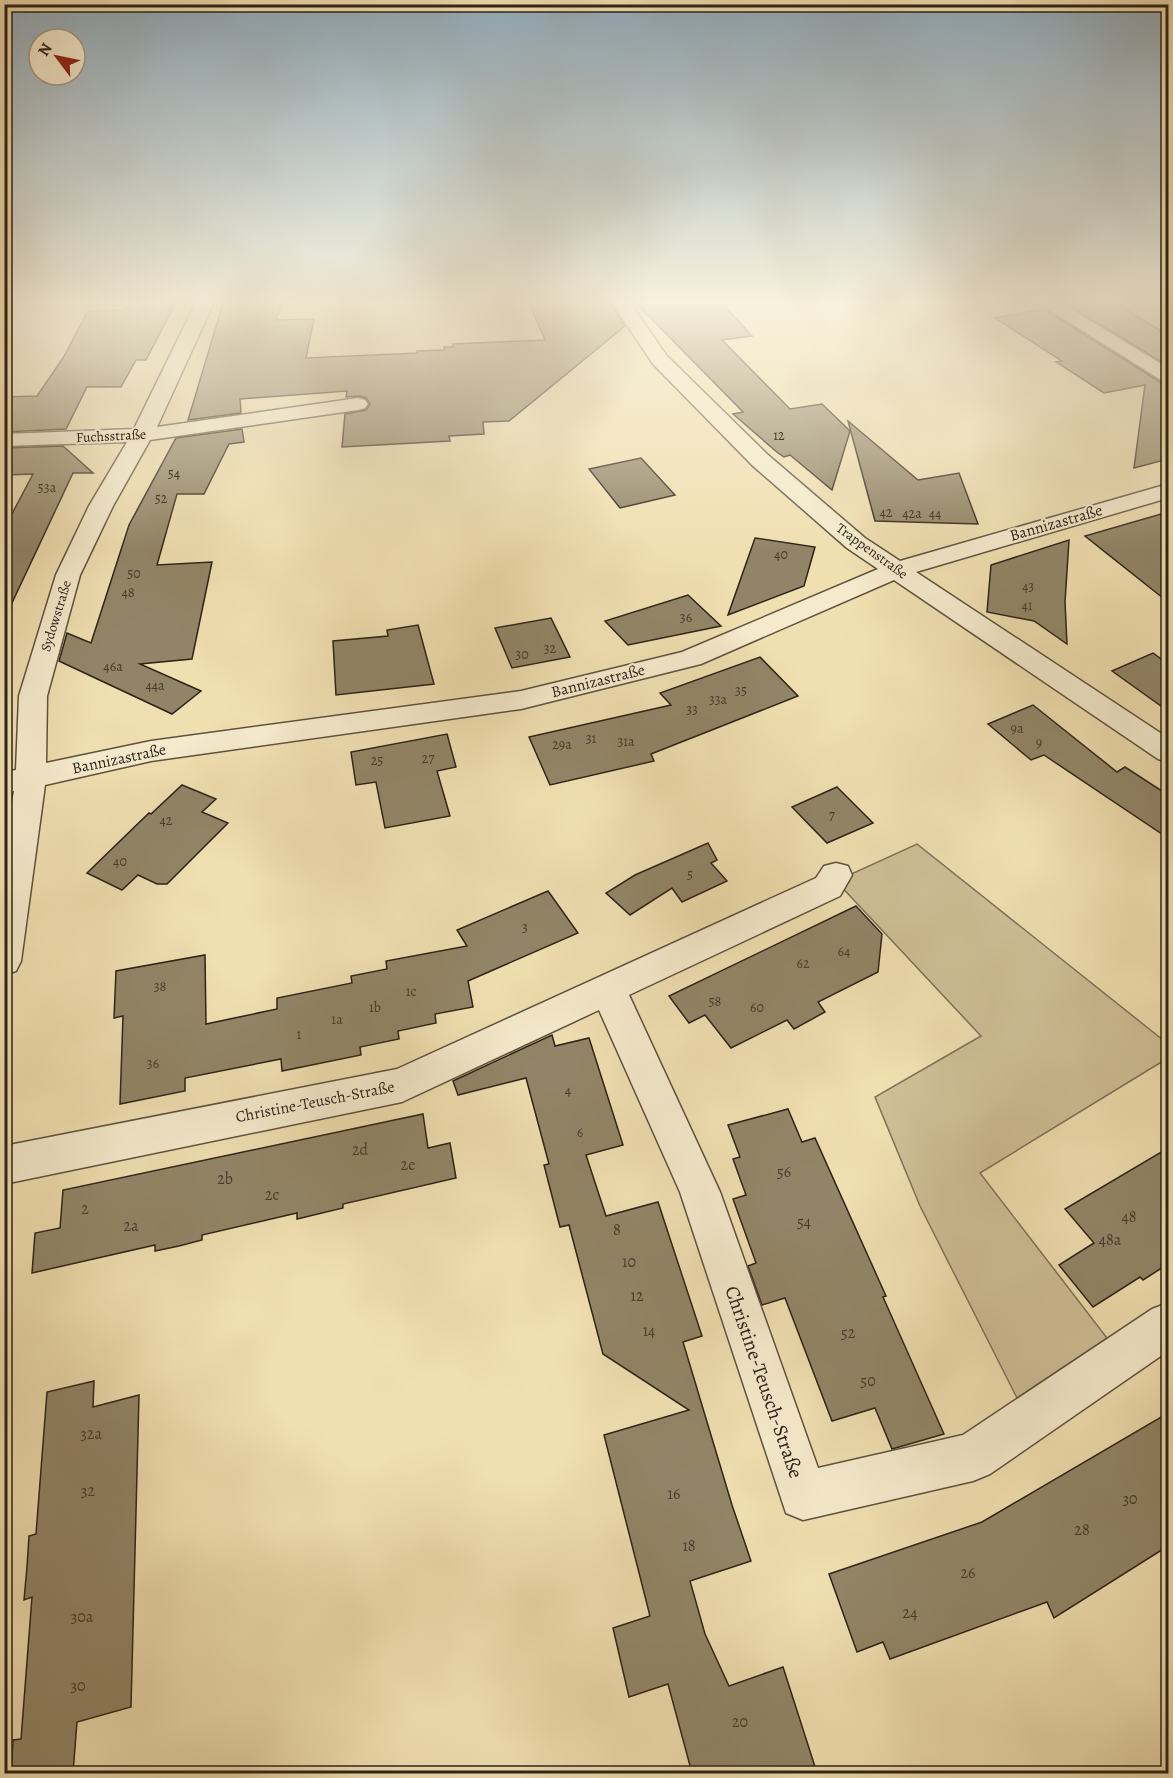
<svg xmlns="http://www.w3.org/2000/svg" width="1173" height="1778" font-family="Alegreya,serif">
	<rect width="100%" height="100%" fill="#f0dfb1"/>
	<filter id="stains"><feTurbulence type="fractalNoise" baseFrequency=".00333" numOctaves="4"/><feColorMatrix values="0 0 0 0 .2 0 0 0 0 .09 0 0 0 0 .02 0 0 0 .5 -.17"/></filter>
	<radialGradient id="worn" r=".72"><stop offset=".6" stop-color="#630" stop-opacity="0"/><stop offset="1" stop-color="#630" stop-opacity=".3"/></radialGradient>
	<!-- green -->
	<polygon fill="#cfbf97" stroke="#7e7157" stroke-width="1.5" points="917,844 1168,1044 1168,1058 980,1173 1107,1338 1017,1398 920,1206 875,1097 981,1036 836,881"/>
	<!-- building -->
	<g fill="#928567" stroke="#2d2317" stroke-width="1.5">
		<polygon points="177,300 146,360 136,360 121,387 87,387 66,429 4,432 4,397 37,396 63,358 88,311 125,310 129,302"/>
		<polygon points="224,300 284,300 276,320 314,319 306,358 417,353 417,351 444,350 444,347 453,347 453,344 545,340 528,300 608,300 625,326 509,421 483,422 484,434 449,436 450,441 342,447 345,414 366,410 370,404 366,398 359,396 346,397 347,391 240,399 241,413 188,420"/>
		<polygon points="633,300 719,300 752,336 722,340 790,409 822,404 850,431 832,490 790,455 784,457 778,453 733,414 743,412"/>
		<polygon points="1091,300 1110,300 1168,335 1168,366 1068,305"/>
		<polygon points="1044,309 1160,382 1168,384 1168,459 1134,468 1145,385 1104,393 1056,362 1062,361 995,318"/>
		<polygon points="848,421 918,480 959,473 978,524 875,521"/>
		<polygon points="242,429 244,442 229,444 204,494 177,494 157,565 212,562 192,659 140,664 201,691 172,714 59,661 67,633 91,643 129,525 176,438"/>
		<polygon points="63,446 93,473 73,473 4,620 4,529 33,474 4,475 4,448"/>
		<polygon points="641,458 675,495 620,508 589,469"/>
		<polygon points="1168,512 1168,602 1085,536"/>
		<polygon points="755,538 815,547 804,586 728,615"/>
		<polygon points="1069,540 1065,602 1067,644 1034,621 987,612 991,565"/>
		<polygon points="688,595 721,626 628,645 605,621"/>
		<polygon points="551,618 570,657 512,668 495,628"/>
		<polygon points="418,625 434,684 336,695 333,641 388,636 387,630"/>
		<polygon points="1153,653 1168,664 1168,711 1112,671"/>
		<polygon points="760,657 798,696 651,754 654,761 550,785 529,737 671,705 660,693"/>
		<polygon points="1033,705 1117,772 1125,767 1168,795 1168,838 1044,755 1031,760 988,724"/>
		<polygon points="447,734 456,767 437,771 450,816 385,828 376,782 356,785 351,752"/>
		<polygon points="182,785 216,799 202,812 228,823 167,884 157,884 138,875 122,890 87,873 149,813 151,814"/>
		<polygon points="837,787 873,823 827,843 792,807"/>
		<polygon points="708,843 717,860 711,863 727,881 682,902 672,888 630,915 606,893 635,875"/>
		<polygon points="548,891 578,933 468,981 473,1007 435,1014 436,1023 398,1031 399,1039 360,1047 361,1055 282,1071 281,1059 185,1078 185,1091 120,1104 123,1016 114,1018 116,971 205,955 206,1024 277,1009 277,998 352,983 351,976 387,969 386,961 467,946 457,930"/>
		<polygon points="856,906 882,934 878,972 818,1002 825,1012 794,1029 787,1020 731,1048 705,1015 689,1023 669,996"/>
		<polygon points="552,1035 555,1046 589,1038 623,1145 586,1155 606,1216 658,1202 702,1336 683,1342 732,1505 751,1561 690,1581 705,1634 729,1686 783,1667 817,1773 692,1773 668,1684 629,1697 613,1628 650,1616 604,1435 689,1410 603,1354 569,1225 560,1227 544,1165 549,1164 526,1078 458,1095 453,1081"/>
		<polygon points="788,1109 802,1142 815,1138 886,1296 883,1297 944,1434 892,1449 875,1408 832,1421 785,1298 762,1305 748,1266 756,1263 733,1199 746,1195 733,1159 740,1157 728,1125"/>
		<polygon points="423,1114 428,1148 450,1143 456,1178 343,1204 343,1208 297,1219 297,1213 202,1235 202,1240 179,1246 155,1251 155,1245 32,1273 35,1233 60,1228 63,1190"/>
		<polygon points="1168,1148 1168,1264 1143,1280 1140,1277 1093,1307 1059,1265 1094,1243 1065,1209"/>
		<polygon points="94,1381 93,1407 139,1395 131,1707 77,1722 73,1773 11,1773 13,1740 21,1739 32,1597 24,1600 27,1567 29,1536 36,1534 47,1392"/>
		<polygon points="1168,1413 1168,1546 1054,1618 1047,1602 890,1659 883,1642 857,1652 829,1574 982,1522"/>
	</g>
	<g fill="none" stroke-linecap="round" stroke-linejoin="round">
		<defs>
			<g id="street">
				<polygon points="197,300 215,300 157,427 358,398 365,400 368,404 365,408 358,410 150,440 113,506 80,575 47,696 46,763 151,741 521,691 682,652 878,569 847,548 752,465 653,364 610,300 628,300 667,356 768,455 865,538 900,561 1168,484 1168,498 916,572 1168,738 1168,762 1158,759 894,580 701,664 521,709 151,761 45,785 21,961 16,971 4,975 4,849 14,791 4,794 4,772 16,770 19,696 56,575 89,506 127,442 4,446 4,434 134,429"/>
				<polygon points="1034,300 1056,300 1168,368 1168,382 1161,380"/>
				<polygon points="836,863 848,866 852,875 840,896 629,995 720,1192 818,1468 963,1435 1152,1309 1168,1303 1168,1351 990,1474 973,1481 803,1520 786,1513 680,1192 599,1010 402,1102 4,1184 4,1146 397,1069 816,878 824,866"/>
			</g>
		</defs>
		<!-- street casing -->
		<use href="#street" stroke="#5e523e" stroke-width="3"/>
		<!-- street -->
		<use href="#street" fill="#f5eacc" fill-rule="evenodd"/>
	</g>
	<!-- sky -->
	<linearGradient id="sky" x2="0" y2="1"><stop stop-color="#91acbd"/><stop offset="0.55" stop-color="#f8f1dc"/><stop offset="1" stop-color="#f8f1dc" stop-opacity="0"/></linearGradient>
	<rect width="1173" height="549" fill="url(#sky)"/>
	<g text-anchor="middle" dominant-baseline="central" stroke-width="4.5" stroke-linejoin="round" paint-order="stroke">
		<!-- number labels -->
		<g font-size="14" fill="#463c2b">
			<text x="779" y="435">12</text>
			<text x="174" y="473">54</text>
			<text x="47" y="487">53a</text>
			<text x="161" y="498">52</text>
			<text x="886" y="512">42</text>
			<text x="912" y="513">42a</text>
			<text x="935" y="513">44</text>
			<text x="781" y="554">40</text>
			<text x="134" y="573">50</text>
			<text x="1028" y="586">43</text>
			<text x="128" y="592">48</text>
			<text x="1027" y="605">41</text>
			<text x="686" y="617">36</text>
			<text x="550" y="648">32</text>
			<text x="522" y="654">30</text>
			<text x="113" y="666">46a</text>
			<text x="155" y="685">44a</text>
			<text x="741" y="690">35</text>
			<text x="718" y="699">33a</text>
			<text x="692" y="709">33</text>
			<text x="1017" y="728">9a</text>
			<text x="591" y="738">31</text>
			<text x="626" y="741">31a</text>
			<text x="1039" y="742">9</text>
			<text x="562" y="744">29a</text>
			<text x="428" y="758">27</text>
			<text x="377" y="760">25</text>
			<text x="832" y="815">7</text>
			<text x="166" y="820">42</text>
			<text x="120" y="861">40</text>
			<text x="690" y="874">5</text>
			<text x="525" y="927">3</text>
			<text x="844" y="951">64</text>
			<text x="803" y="963">62</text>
			<text x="160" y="986">38</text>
			<text x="411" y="991">1c</text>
			<text x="715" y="1001">58</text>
			<text x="375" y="1007">1b</text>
			<text x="757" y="1007">60</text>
			<text x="337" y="1019">1a</text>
			<text x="299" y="1034">1</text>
			<text x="153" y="1063">36</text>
			<text x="568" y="1090">4</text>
			<text x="580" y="1132">6</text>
		</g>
		<!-- far-street labels -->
		<g font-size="14" fill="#2d2317" stroke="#f5eacc">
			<text transform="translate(111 436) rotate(-3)">Fuchsstraße</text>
			<text transform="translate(872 551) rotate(36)">Trappenstraße</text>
			<text transform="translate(56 616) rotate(-73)">Sydowstraße</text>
		</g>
		<!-- street labels -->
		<g font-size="16" fill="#2d2317" stroke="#f5eacc">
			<text transform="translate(1056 523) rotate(-16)">Bannizastraße</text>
			<text transform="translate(598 681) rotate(-14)">Bannizastraße</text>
			<text transform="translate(119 759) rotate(-12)">Bannizastraße</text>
			<text transform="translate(315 1102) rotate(-11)">Christine-Teusch-Straße</text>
		</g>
		<!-- near-number labels -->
		<g font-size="16" fill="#463c2b">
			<text x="360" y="1150">2d</text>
			<text x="408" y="1165">2e</text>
			<text x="784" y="1172">56</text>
			<text x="225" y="1179">2b</text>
			<text x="272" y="1195">2c</text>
			<text x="85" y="1209">2</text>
			<text x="1129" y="1217">48</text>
			<text x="804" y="1222">54</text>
			<text x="131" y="1226">2a</text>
			<text x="617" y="1230">8</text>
			<text x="1110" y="1240">48a</text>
			<text x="629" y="1262">10</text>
			<text x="637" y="1296">12</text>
			<text x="649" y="1331">14</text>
			<text x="848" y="1333">52</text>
			<text x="868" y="1381">50</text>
			<text x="91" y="1434">32a</text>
			<text x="88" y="1491">32</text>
			<text x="674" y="1494">16</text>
			<text x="1130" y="1499">30</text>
			<text x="1082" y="1530">28</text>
			<text x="689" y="1546">18</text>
			<text x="968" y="1573">26</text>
			<text x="910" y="1613">24</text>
			<text x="82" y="1617">30a</text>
			<text x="78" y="1686">30</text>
			<text x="740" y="1722">20</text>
		</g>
		<!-- near-street labels -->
		<g font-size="20" fill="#2d2317" stroke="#f5eacc">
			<text transform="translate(764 1382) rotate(71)">Christine-Teusch-Straße</text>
		</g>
	</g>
	<!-- margin -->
	<rect width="1173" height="1778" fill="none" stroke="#f0dfb1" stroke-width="24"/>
	<rect x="6" y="6" width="1161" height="1766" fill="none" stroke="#2d2317" stroke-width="3"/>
	<rect x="12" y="12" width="1149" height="1754" fill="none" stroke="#2d2317" stroke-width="1.5"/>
	<!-- north arrow -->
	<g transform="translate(57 57) rotate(302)"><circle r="28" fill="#f5eacc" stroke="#a59a84" stroke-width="1.5"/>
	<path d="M0-4.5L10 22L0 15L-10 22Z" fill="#8f2418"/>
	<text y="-9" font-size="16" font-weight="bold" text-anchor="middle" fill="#2d2317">N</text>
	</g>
	<rect width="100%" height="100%" filter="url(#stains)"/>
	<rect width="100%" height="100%" fill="url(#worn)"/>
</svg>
